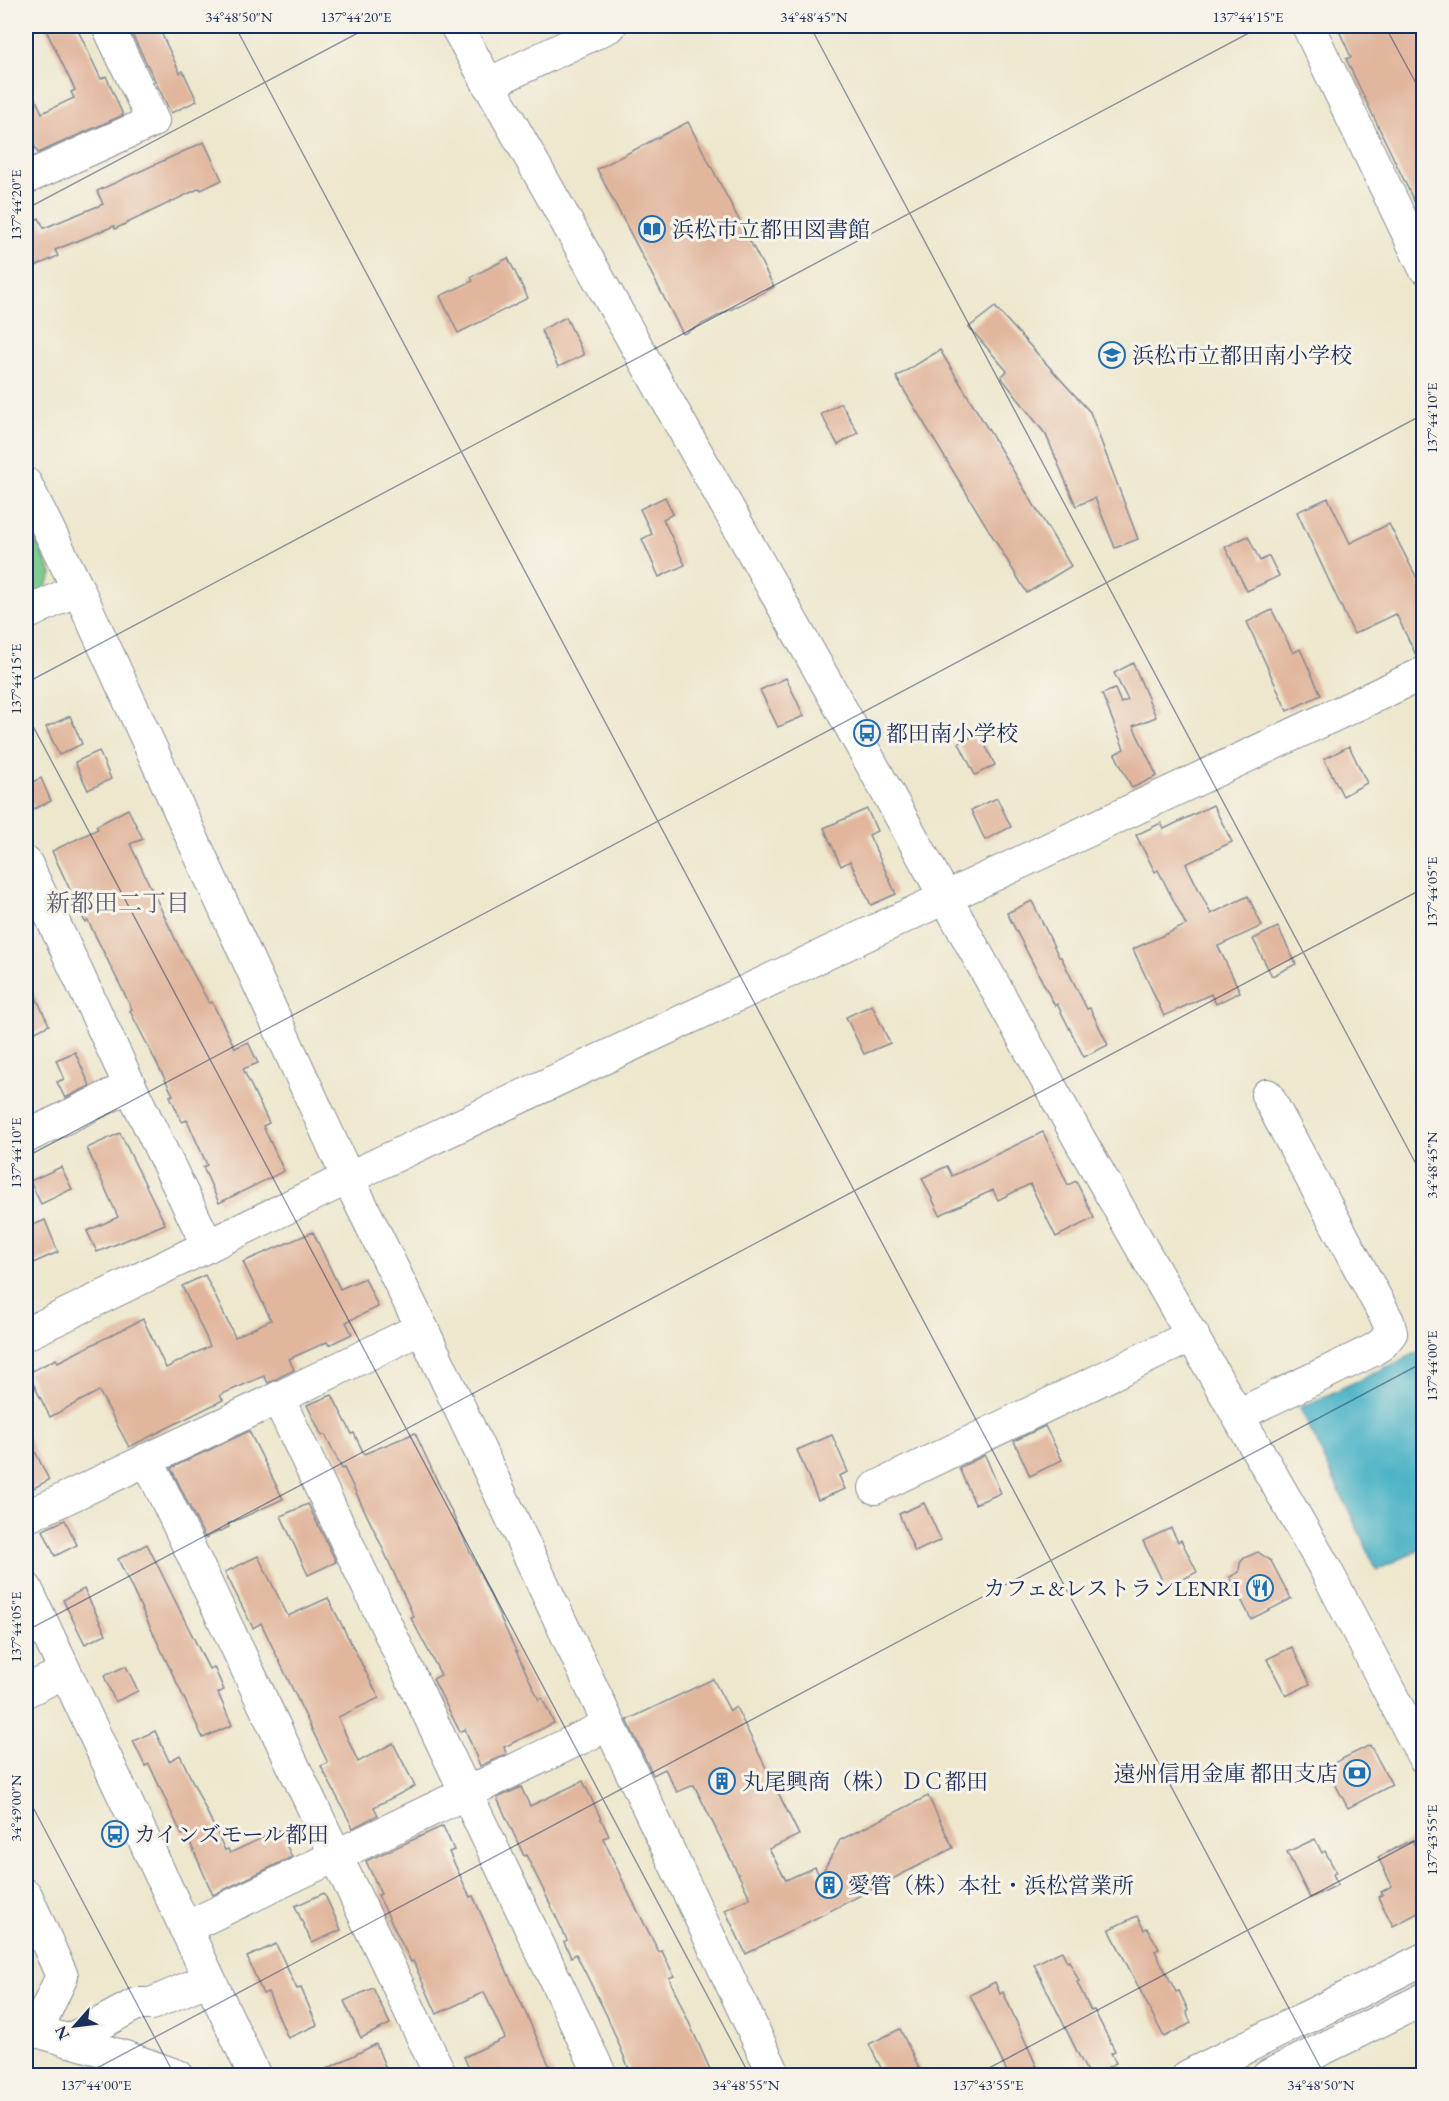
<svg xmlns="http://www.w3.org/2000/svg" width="1449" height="2101" font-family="'EB Garamond','Noto Serif JP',serif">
	<rect width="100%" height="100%" fill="#f7f3e8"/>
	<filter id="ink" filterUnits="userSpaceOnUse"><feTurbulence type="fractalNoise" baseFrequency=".0167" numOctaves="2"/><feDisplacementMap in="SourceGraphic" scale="12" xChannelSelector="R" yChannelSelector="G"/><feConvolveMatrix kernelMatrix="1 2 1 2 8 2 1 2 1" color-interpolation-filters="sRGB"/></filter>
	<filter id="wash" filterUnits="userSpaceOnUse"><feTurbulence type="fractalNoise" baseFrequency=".008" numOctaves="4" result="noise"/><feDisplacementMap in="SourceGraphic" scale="24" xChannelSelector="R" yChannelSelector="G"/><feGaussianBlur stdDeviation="1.35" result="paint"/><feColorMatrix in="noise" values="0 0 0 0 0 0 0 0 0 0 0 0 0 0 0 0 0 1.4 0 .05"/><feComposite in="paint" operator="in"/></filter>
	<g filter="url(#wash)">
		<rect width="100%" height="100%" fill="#ede7cd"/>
		<!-- green -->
		<polygon fill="#80ce8d" stroke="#4e7e76" stroke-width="1.5" points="26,520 52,574 44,591 26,600"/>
		<!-- water -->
		<polygon fill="#48b2c6" stroke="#327092" stroke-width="1.5" points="1423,1350 1423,1548 1377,1570 1300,1408"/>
		<g id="blocks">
			<!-- building -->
			<g fill="#e1b69d">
				<polygon points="44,26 76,26 101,79 106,76 123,115 38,153 26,129 26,78 42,113 74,98 71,92 75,90"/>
				<polygon points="128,26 158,26 180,73 183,71 197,101 171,113"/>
				<polygon points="1337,26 1424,26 1424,222 1346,59 1351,57"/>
				<polygon points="688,122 774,287 683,334 597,169"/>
				<polygon points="204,142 222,180 201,190 200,188 115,229 114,226 55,250 58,256 36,266 26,244 26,225 39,218 44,228 103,204 97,191"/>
				<polygon points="508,258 528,298 458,333 440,296 473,281 471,277"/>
				<polygon points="995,307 1090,412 1138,539 1115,548 1095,498 1076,506 1046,435 1001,377 1007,371 969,327"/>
				<polygon points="566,317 584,355 558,367 541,330"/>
				<polygon points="940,350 1071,566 1027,593 896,377"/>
				<polygon points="841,403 858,433 838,445 821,414"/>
				<polygon points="665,497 673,514 663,519 685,565 659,577 642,539 652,534 640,509"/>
				<polygon points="1328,498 1350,543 1389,524 1424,592 1424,655 1417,657 1396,614 1354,634 1297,512"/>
				<polygon points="1248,536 1260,561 1269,556 1279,576 1247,591 1225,547"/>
				<polygon points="1272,610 1293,653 1300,649 1321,695 1287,711 1247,622"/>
				<polygon points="1133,663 1156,717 1133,726 1157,776 1132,788 1115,754 1124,749 1102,694 1115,689 1121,703 1128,700 1114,673"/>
				<polygon points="786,678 804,716 778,727 760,690"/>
				<polygon points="70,716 82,744 59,755 46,727"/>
				<polygon points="979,733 995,765 975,775 959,743"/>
				<polygon points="1349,746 1367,783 1343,796 1324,759"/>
				<polygon points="99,751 111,779 88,790 75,762"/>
				<polygon points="41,778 51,801 34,809 26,791 26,785"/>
				<polygon points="997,798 1011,827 985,840 971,810"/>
				<polygon points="1213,805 1232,842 1186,864 1211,914 1248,896 1262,926 1218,946 1240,992 1216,1004 1211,994 1164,1016 1133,949 1186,925 1158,870 1155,872 1136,835 1161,823 1164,829"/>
				<polygon points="128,809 143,839 130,844 179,947 209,1003 212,1002 235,1048 248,1042 258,1063 243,1069 269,1123 263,1126 284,1171 219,1203 203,1167 207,1165 187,1120 182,1122 170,1096 173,1095 130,1011 132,1009 88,921 85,922 52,851 98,829 96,826"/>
				<polygon points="867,809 877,831 869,835 896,894 871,905 850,861 841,866 824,828"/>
				<polygon points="1032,901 1059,957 1061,957 1087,1009 1090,1008 1108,1045 1084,1057 1057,1004 1055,1006 1007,913"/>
				<polygon points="1278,927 1296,964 1272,976 1253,939"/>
				<polygon points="26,976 49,1025 26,1037"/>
				<polygon points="872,1005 890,1043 864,1054 846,1017"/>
				<polygon points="75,1052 90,1086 65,1098 57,1082 64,1079 56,1060"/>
				<polygon points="1043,1132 1068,1185 1076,1181 1094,1218 1056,1237 1030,1184 998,1200 993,1190 940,1215 922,1178 947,1166 952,1176"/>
				<polygon points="120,1133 165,1224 97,1252 87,1231 118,1217 87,1148"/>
				<polygon points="61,1167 72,1189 41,1204 30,1181"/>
				<polygon points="45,1220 58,1252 26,1266 26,1228"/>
				<polygon points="313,1232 340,1289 365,1278 378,1307 346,1322 352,1334 329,1345 327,1342 289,1359 294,1370 268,1383 264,1376 220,1395 223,1400 129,1447 99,1391 50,1417 28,1373 56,1359 58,1362 143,1319 166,1368 210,1346 182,1286 205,1275 235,1337 271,1320 243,1262"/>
				<polygon points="332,1395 352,1434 354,1433 364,1454 415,1433 522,1664 539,1700 542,1698 554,1723 504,1747 506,1754 480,1766 465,1729 460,1732 433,1679 441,1675 411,1618 414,1617 377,1536 344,1468 342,1469 325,1434 322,1436 307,1405"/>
				<polygon points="1045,1426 1062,1460 1030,1476 1014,1441"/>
				<polygon points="249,1431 283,1499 228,1524 229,1527 205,1538 171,1468"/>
				<polygon points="26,1433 49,1480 26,1492"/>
				<polygon points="832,1435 848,1472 839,1476 845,1489 818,1500 797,1450"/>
				<polygon points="985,1455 1001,1493 975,1504 959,1468"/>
				<polygon points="924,1503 941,1540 915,1552 899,1514"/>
				<polygon points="308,1504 336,1562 308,1575 281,1516"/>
				<polygon points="65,1520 77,1545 55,1556 43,1530"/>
				<polygon points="1171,1528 1178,1542 1181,1540 1197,1572 1166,1588 1143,1541"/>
				<polygon points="147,1544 209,1669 214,1667 224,1690 218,1693 232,1725 203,1738 118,1559"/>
				<polygon points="1258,1552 1271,1561 1291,1599 1251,1619 1230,1577 1239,1572 1240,1563 1244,1558"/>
				<polygon points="258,1556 288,1616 328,1598 379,1698 338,1717 358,1762 393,1743 415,1786 374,1807 378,1815 353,1828 321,1766 328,1763 261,1623 253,1628 225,1572"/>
				<polygon points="84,1589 106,1634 85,1644 63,1600"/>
				<polygon points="1292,1647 1310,1684 1286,1696 1267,1659"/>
				<polygon points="126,1666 138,1691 115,1702 104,1676"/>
				<polygon points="713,1679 730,1711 736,1707 799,1835 769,1849 786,1880 815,1867 820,1877 840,1840 928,1796 953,1848 746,1954 725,1910 750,1898 694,1785 677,1792 665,1769 653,1775 627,1720"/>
				<polygon points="155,1731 169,1761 180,1755 225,1850 228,1849 230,1853 279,1830 292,1857 213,1895 186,1833 182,1835 149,1764 145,1766 133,1741"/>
				<polygon points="1370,1745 1392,1785 1348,1808 1326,1767"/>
				<polygon points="583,1781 609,1836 603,1838 627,1890 659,1952 662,1951 674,1976 669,1978 713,2076 632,2076 607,2016 576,1954 571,1957 564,1942 567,1940 543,1889 526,1855 524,1856 497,1798 521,1787 530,1806"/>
				<polygon points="443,1826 454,1850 449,1852 470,1897 473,1896 554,2076 472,2076 464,2057 505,2038 484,1992 437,2014 413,1961 411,1962 378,1895 381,1894 366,1861"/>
				<polygon points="1315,1839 1322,1853 1325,1851 1336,1872 1333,1874 1338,1885 1310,1898 1287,1852"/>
				<polygon points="1412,1840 1424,1862 1424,1910 1393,1926 1378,1897 1383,1894 1381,1892 1392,1886 1378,1857"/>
				<polygon points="324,1893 341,1930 312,1943 295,1906"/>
				<polygon points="1137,1916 1144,1930 1147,1928 1159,1949 1155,1951 1176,1992 1179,1991 1188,2010 1186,2012 1191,2023 1164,2037 1109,1929"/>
				<polygon points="276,1944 297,1989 301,1988 317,2025 288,2038 268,1992 263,1994 247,1957"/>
				<polygon points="1062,1951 1067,1962 1069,1961 1079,1981 1077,1982 1091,2011 1094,2010 1115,2051 1111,2053 1116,2063 1092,2076 1089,2076 1034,1964"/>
				<polygon points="995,1982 1000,1994 1003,1992 1041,2076 1009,2076 970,1995"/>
				<polygon points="373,1988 390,2024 361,2038 344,2001"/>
				<polygon points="900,2029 923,2076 885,2076 869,2044"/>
				<polygon points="376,2044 389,2076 313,2076"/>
			</g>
		</g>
	</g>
	<g filter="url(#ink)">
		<use href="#blocks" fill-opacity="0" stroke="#848b96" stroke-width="1.5"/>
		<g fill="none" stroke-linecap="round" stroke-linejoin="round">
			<defs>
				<g id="minor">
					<polyline points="456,26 830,689 1077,1135 1325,1568 1424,1758"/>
					<polyline points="1308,26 1424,267"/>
					<polyline points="488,84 610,26"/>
					<polyline points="26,178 153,121 108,26"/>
					<polyline points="26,484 78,589 26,614"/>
					<polyline points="78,589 348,1178 422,1328 775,2076"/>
					<polyline points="26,863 130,1086 26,1137"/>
					<polyline points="130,1086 208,1246"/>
					<polyline points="26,1334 348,1178 1424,673"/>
					<polyline points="278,1398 601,2076"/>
					<polyline points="1238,1415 1371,1351 1382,1344 1391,1333 1388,1321 1267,1095"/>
					<polyline points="147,1459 441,2076"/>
					<polyline points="875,1488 1193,1335"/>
					<polyline points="26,1517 278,1398 422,1328"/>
					<polyline points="26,1588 255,2076"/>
					<polyline points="26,1691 65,1672"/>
					<polyline points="26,1895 62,1976 36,2032"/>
					<polyline points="185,1928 608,1725"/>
					<polyline points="26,2028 125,2057 178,2076"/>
					<polyline points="68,2041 136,2004 151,2004 209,1979"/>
					<polyline points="1188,2076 1424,1959"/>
					<polyline points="1268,2076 1424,1999"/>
				</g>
			</defs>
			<!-- minor casing -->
			<use href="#minor" stroke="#848b96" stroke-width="34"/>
			<!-- minor -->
			<use href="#minor" stroke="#fff" stroke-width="32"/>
		</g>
	</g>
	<!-- ticks -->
	<path fill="none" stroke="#1b2f5e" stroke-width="1.5" stroke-opacity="0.45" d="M235,26l1090,2050M810,26l614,1153M1385,26l39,72M26,209l345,-183M26,683l1236,-657M26,713l724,1363M26,1157l1398,-743M26,1631l1398,-743M26,1794l149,282M82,2076l1342,-714M974,2076l450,-240"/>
	<!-- icons -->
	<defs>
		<symbol id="library-ring" viewBox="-11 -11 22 22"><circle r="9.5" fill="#f7f3e8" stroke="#1f6fb2" stroke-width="1.5"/><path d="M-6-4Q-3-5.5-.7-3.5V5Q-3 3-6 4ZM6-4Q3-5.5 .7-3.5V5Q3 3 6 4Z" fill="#1f6fb2"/></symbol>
		<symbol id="school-ring" viewBox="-11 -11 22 22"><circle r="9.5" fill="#f7f3e8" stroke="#1f6fb2" stroke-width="1.5"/><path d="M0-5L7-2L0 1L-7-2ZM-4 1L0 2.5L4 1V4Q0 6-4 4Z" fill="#1f6fb2"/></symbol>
		<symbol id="bus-ring" viewBox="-11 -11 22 22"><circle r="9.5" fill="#f7f3e8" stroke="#1f6fb2" stroke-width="1.5"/><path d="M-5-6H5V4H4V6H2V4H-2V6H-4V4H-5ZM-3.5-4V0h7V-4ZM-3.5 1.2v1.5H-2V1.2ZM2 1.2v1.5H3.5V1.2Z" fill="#1f6fb2"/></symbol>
		<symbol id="restaurant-ring" viewBox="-11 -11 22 22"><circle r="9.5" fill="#f7f3e8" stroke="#1f6fb2" stroke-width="1.5"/><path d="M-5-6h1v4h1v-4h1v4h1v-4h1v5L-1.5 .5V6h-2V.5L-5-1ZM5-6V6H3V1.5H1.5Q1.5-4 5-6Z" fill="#1f6fb2"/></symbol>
		<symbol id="bank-ring" viewBox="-11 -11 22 22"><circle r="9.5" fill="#f7f3e8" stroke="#1f6fb2" stroke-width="1.5"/><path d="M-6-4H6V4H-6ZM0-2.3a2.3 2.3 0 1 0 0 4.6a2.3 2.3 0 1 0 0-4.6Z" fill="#1f6fb2"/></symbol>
		<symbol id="building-ring" viewBox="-11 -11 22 22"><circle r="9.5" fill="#f7f3e8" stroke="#1f6fb2" stroke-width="1.5"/><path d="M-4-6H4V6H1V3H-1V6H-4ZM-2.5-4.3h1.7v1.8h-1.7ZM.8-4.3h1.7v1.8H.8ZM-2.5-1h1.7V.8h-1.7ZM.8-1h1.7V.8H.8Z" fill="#1f6fb2"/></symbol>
	</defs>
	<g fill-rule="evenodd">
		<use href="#library-ring" x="637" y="214" width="30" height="30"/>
		<use href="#school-ring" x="1097" y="340" width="30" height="30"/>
		<use href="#bus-ring" x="852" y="718" width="30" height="30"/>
		<use href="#restaurant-ring" x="1245" y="1573" width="30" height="30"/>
		<use href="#bank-ring" x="1342" y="1758" width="30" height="30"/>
		<use href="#building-ring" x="707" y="1766" width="30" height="30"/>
		<use href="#bus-ring" x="100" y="1819" width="30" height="30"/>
		<use href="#building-ring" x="814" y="1870" width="30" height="30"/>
	</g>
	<g text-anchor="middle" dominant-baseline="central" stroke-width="6" stroke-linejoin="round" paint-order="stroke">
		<!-- poi labels -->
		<g font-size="22" fill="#1b2f5e" stroke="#f7f3e8" text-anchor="start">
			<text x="672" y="229">浜松市立都田図書館</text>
			<text x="1132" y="355">浜松市立都田南小学校</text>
			<text x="886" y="733">都田南小学校</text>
			<text x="1240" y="1588" text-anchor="end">カフェ&amp;レストランLENRI</text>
			<text x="1338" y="1773" text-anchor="end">遠州信用金庫 都田支店</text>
			<text x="742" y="1781">丸尾興商（株） ＤＣ都田</text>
			<text x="134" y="1834">カインズモール都田</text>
			<text x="848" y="1885">愛管（株）本社・浜松営業所</text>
		</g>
		<!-- neighbourhood labels -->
		<g font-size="24" fill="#605e74" stroke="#f7f3e8">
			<text x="118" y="902">新都田二丁目</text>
		</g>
	</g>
	<!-- margin -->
	<rect width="1449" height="2101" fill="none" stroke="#f7f3e8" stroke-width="66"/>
	<!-- north arrow -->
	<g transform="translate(75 2026) rotate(242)" stroke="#f7f3e8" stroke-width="4.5" paint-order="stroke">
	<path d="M0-4.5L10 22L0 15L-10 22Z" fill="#1b2f5e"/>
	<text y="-9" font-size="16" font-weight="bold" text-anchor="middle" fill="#1b2f5e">N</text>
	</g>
	<rect x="33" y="33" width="1383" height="2035" fill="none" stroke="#1b2f5e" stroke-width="2"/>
	<g font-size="15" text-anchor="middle" fill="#1b2f5e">
		<text x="239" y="22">34°48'50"N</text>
		<text x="356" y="22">137°44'20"E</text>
		<text x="814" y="22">34°48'45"N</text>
		<text x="1248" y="22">137°44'15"E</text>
		<text transform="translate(16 205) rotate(-90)" y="5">137°44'20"E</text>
		<text transform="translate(1432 418) rotate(-90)" y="5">137°44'10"E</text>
		<text transform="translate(16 679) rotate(-90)" y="5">137°44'15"E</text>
		<text transform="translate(1432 892) rotate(-90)" y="5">137°44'05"E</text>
		<text transform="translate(16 1153) rotate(-90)" y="5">137°44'10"E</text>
		<text transform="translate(1432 1165) rotate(-90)" y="5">34°48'45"N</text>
		<text transform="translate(1432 1366) rotate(-90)" y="5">137°44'00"E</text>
		<text transform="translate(16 1627) rotate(-90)" y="5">137°44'05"E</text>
		<text transform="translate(16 1808) rotate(-90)" y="5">34°49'00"N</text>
		<text transform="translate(1432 1840) rotate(-90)" y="5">137°43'55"E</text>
		<text x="96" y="2090">137°44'00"E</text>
		<text x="746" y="2090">34°48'55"N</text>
		<text x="988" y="2090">137°43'55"E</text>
		<text x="1321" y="2090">34°48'50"N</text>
	</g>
</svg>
